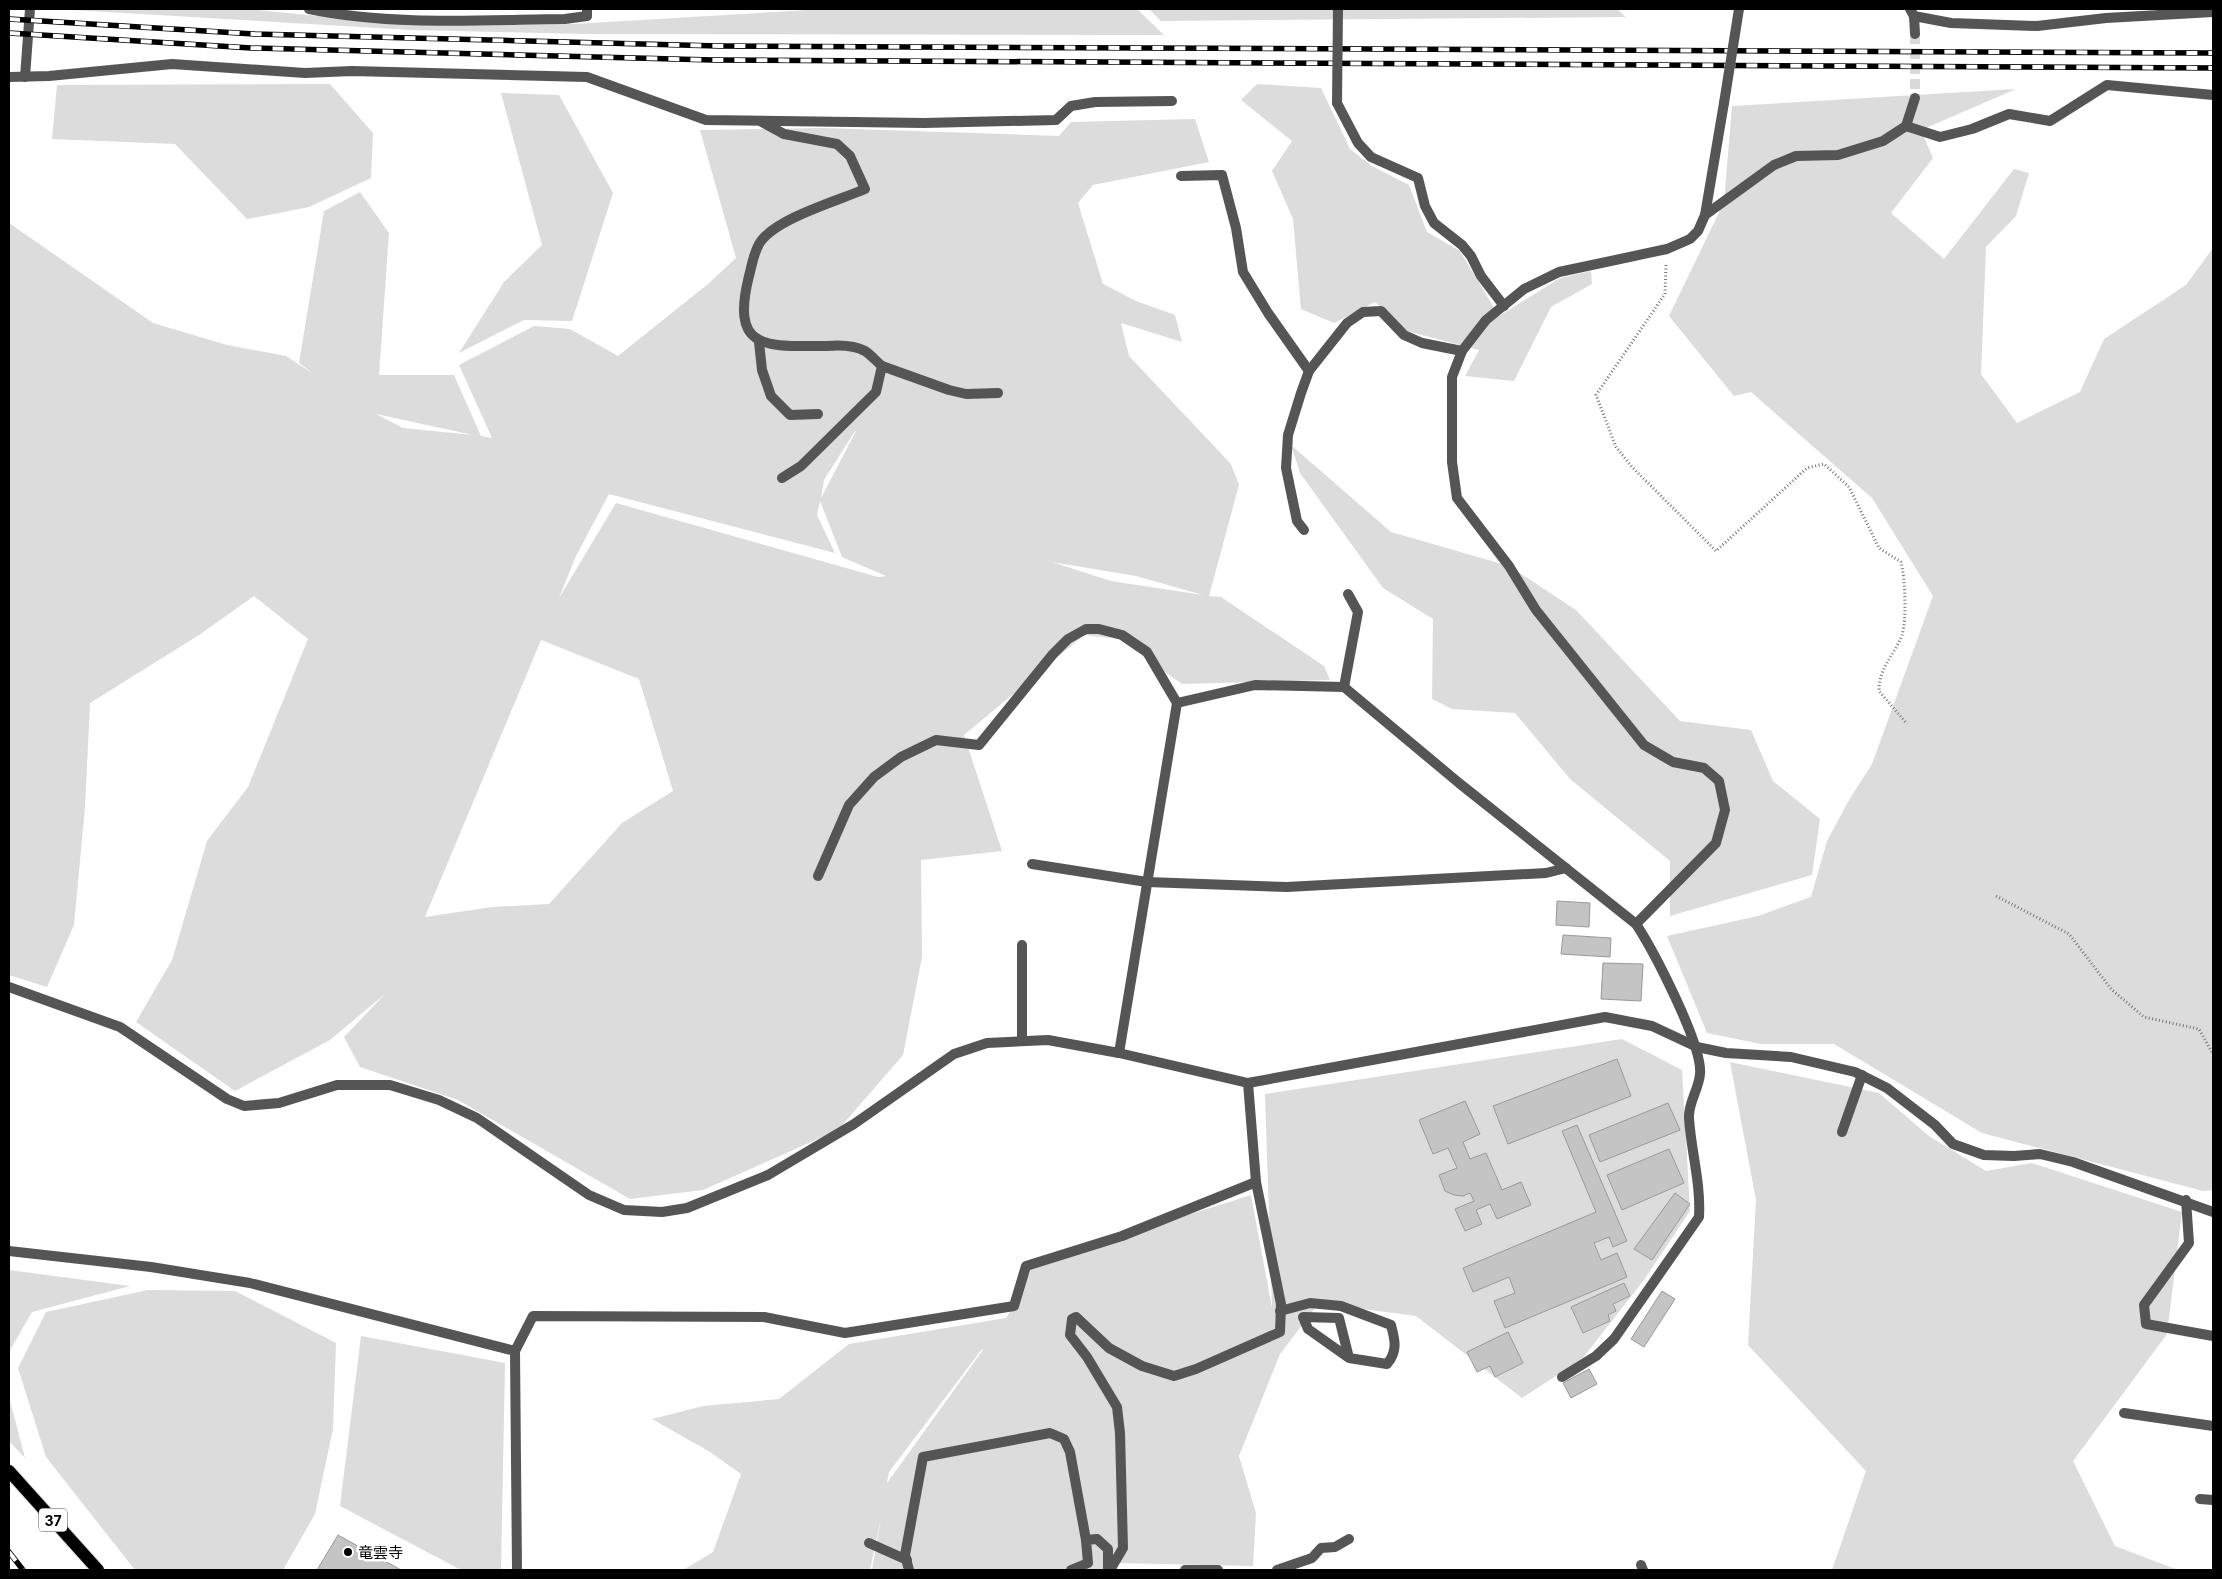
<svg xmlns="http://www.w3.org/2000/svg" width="2222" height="1579" font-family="Inter,'Noto Sans JP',sans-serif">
	<rect width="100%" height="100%" fill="#fff"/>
	<!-- green -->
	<g fill="#dcdcdc" fill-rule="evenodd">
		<polygon points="55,9 245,9 412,25 573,24 826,9 1137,9 1164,35 586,34 411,30"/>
		<polygon points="1149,9 1617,9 1626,17 1161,21"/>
		<polygon points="330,84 373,133 371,178 309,207 247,219 175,144 52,139 57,85"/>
		<polygon points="1257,84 1321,88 1350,149 1372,166 1409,185 1427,232 1460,251 1499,316 1560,278 1591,271 1592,284 1551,307 1514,381 1465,376 1479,350 1407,331 1375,302 1334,323 1301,309 1293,219 1272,171 1292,141 1241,100"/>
		<polygon points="2016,89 1921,130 1933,158 1891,213 1944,259 2014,169 2029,173 2016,216 1986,247 1981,374 2017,423 2080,392 2104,339 2186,285 2213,248 2213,1190 2203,1191 1982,1133 1834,1044 1761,1044 1707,1033 1667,936 1758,916 1811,897 1827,841 1849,800 1872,764 1933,596 1872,498 1751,392 1734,396 1669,316 1724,202 1732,106"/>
		<polygon points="501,93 559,95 613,193 572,321 524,320 459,353 504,282 542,245"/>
		<path d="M1195,119l14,43 -116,23 -15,18 25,81 33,17 39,14 7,27 -61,-19 8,33 102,108 8,21 -30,111 12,1 103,69 6,14 -148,4 -63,-45 -35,-4 -120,100 38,116 -81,9 1,97 -19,98 -65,75 -135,60 -73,9 -172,-99 -98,-33 -16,-30 41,-43 -55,46 -95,51 -99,-69 36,-62 35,-119 41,-54 60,-148 -54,-43 -55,39 -109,68 -5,104 -11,118 -27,62 -38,-12v-752l144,100 74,22 59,11 29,19 -16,-12 25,-152 36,-19 29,41 -10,142h75l27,61 11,2 -33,-73 75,-39 36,3 48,27 90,-72 28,-26 -36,-128 123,-2 236,8 12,-14zM376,414l97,21 -70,-7zM855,431h1l-35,67 3,-18zM609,494l226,59 -18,-38 3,-14 22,56 44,19 -8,1 -262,-74 -57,95 17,-42zM1052,562l84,14 67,19 -92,-14zM541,640l98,39 34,112 -51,32 -73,81 -57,3 -67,10z"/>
		<polygon points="1291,445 1391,532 1509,566 1576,610 1680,721 1751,730 1773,781 1820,819 1812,875 1670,916 1670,861 1570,779 1515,713 1452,709 1432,699 1433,619 1383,588 1300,473"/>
		<path d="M1622,1039l60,31 8,141 -46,69 -62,79 -60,39 -106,-82 -75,-10 -20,-6 -41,54 -41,102 17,57 -3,53 -137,-3 -7,7h-237l9,-52 -11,52h-187l30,-18 28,-78 -31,-22 -58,-33 51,-13 76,-7 70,-55 157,-26 8,-12 12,-40 225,-71 21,113 -7,-214zM982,1349l1,1 -96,133 2,-11z"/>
		<polygon points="1730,1062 1879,1093 1929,1136 1986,1171 2032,1163 2182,1212 2167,1334 2073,1461 2115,1546 2178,1570 1832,1570 1866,1471 1748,1345 1756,1200"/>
		<polygon points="9,1270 130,1286 32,1312 9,1352"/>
		<polygon points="148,1290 235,1291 336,1343 333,1429 315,1514 283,1570 135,1570 46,1457 18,1368 46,1312"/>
		<polygon points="361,1336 505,1363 501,1570 461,1570 340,1506"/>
		<polygon points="9,1397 25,1458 9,1441"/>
	</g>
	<!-- building -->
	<g fill="#c4c4c4" stroke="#999">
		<polygon points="1557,901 1590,903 1589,927 1556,925"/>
		<polygon points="1563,935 1611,938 1610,957 1561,954"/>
		<polygon points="1603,963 1643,964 1641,1001 1601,999"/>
		<polygon points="1617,1059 1631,1096 1508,1144 1493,1106"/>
		<polygon points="1465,1101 1480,1134 1463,1142 1470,1159 1486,1153 1502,1190 1521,1182 1531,1205 1497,1219 1490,1204 1476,1210 1482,1224 1465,1231 1455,1209 1474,1201 1470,1193 1463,1196 1454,1195 1445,1191 1439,1175 1457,1168 1448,1148 1433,1154 1419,1120"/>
		<polygon points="1668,1103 1680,1130 1600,1162 1589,1135"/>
		<polygon points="1577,1125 1627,1241 1613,1247 1609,1237 1594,1243 1601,1260 1617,1253 1627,1277 1505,1328 1494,1301 1515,1293 1509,1277 1473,1292 1463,1268 1596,1212 1562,1131"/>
		<polygon points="1669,1149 1684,1183 1622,1210 1607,1175"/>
		<polygon points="1675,1193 1690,1204 1652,1260 1634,1249"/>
		<polygon points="1624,1283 1630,1296 1613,1304 1616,1311 1608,1315 1610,1321 1583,1333 1571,1307"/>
		<polygon points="1662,1291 1675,1299 1644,1347 1631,1339"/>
		<polygon points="1508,1332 1523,1363 1495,1377 1490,1366 1477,1372 1467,1352"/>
		<polygon points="1589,1369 1597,1384 1571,1398 1563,1383"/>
		<polygon points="338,1535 401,1570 317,1570"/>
	</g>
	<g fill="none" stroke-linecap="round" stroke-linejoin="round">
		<!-- street-tunnel -->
		<polyline stroke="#d9d9d9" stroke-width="10" stroke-dasharray="10 5" stroke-linecap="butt" points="1915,34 1915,98"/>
		<defs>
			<polyline id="primary" points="9,1471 98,1570"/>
		</defs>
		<!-- primary casing -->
		<use href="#primary" stroke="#dbdbdb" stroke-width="14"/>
		<!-- path -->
		<g stroke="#777" stroke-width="3" stroke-dasharray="1 2.5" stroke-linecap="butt">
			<path d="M1666,265l-1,29 -69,101 20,52 16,20 84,84 91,-83 17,-4 25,23 30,61 22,14c4,16 6,57 1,73 -8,21 -23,32 -23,56l28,33"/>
			<polyline points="1996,896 2069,934 2112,990 2144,1017 2199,1029 2213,1054"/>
		</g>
		<!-- lane -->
		<g stroke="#555" stroke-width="10">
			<polyline points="759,342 762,370 771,396 790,415 818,414"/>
			<polyline points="782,478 801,466 876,392 882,366 949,390 966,394 998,393"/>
			<polyline points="818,876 849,805 874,777 901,757 936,740 979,745 1053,654 1068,639 1086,629 1099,629 1122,635 1147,652 1177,703"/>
			<polyline points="1022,945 1022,1040"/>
			<polyline points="1842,1132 1862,1075"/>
			<polyline points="2186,1200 2189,1243 2144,1305 2146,1324 2213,1336"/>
			<path d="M1280,1311l30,-8 31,3 50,19c4,15 7,26 -4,39l-38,-6 -41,-29 -5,-12 36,1 10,40"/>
			<polyline points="869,1543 907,1560"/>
			<polyline points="909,1570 905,1555 923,1457 1050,1433 1064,1439 1070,1452 1086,1540"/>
			<polyline points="1071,1570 1088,1563 1086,1540 1097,1539 1108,1549 1108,1570"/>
			<polyline points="1110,1570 1123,1548 1120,1433 1117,1407 1087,1357 1070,1335 1072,1319 1076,1317 1109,1348 1142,1366 1174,1376 1196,1369 1280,1332 1281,1304 1256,1182"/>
			<polyline points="1185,1570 1218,1570"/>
			<polyline points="1277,1570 1312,1558 1321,1548 1335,1547 1349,1539"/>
		</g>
		<!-- street -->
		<g stroke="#555" stroke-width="10">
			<path d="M309,9c84,17 171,11 256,10l22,-3v-7"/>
			<polyline points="1910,9 1914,16 1951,23 2037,26 2106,18 2213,12"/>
			<polyline points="1914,16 1915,34"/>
			<polyline points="9,77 49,76 172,64 305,73 352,71 587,77 706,120 924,123 1056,120 1071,106 1095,102 1172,101"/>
			<polyline points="25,77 30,9"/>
			<polyline points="1337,103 1358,143 1371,157 1418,178 1425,206 1434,223 1462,245 1471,256 1481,276 1504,306"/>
			<path d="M762,122l22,12 53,10 13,12 15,33c-28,12 -87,29 -104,52 -7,9 -9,24 -12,35 -19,76 18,70 78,70 12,-1 27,-1 38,5 6,4 11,10 17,15"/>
			<polyline points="1906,126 1915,98"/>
			<polyline points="1181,176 1222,175 1236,228 1243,272 1268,313 1309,371"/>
			<polyline points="1705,215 1774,165 1796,156 1838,155 1883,141 1906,126 1940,137 1972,129 2009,114 2050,121 2107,85 2213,95"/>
			<polyline points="1304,530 1297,521 1286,468 1288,435 1301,393 1309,371 1347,323 1363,312 1381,311 1404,335 1422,343 1462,351"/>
			<polyline points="1344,687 1358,612 1348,594"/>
			<polyline points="1032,864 1147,882 1287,887 1546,873 1566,868"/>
			<polyline points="1636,924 1716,843 1725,810 1719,781 1704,768 1673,762 1644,745 1536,610 1509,566 1457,498 1452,462 1452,377 1462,351 1486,320 1524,289 1559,272 1667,249 1690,239 1698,231 1705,215 1724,103"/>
			<polyline points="9,987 120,1027 227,1099 244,1106 279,1103 337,1085 390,1085 439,1100 477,1118 589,1195 624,1210 662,1212 687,1208 768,1175 854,1124 954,1054 987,1043 1048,1040 1119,1053 1248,1083 1605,1017 1652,1026 1697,1047 1726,1053 1791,1057 1855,1072 1887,1088 1935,1125 1953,1144 1984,1155 2014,1156 2040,1154 2073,1162 2213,1212"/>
			<path d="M1119,1053l58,-350 78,-18 89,2 115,96 177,141c17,26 67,121 64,150 -1,15 -12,29 -11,44 2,33 12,65 10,99l-85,122 -18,17 -34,21"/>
			<polyline points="9,1251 151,1267 250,1283 515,1351 517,1570"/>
			<polyline points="515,1351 533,1316 764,1317 845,1333 1014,1306 1026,1266 1122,1236 1256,1182 1248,1083"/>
			<polyline points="2124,1413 2213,1426"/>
			<polyline points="2200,1499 2213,1500"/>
			<polyline points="1641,1565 1643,1570"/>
		</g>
		<!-- primary -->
		<use href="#primary" stroke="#000" stroke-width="12"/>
		<defs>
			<g id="rail">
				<polyline points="9,19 254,34 719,46 2213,53"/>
				<polyline points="9,33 251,48 713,60 2213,68"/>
				<polyline points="9,1552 23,1570"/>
			</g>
		</defs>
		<!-- rail casing -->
		<use href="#rail" stroke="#000" stroke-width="5.5"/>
		<!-- rail -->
		<use href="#rail" stroke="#fff" stroke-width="4" stroke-dasharray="11" stroke-linecap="butt"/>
		<!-- street-bridge -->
		<g stroke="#555" stroke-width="10">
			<polyline points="1337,103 1338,9"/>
			<polyline points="1724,103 1739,9"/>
		</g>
	</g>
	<!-- markers -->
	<circle fill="#000" stroke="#fff" stroke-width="2" cx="348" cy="1552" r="5"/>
	<g text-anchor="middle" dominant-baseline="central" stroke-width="5" stroke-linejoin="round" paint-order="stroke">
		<!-- shield labels -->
		<rect fill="#fff" stroke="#4c4c4c" stroke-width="1" x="39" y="1508.5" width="28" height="23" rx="4"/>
		<g font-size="14" font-weight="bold" fill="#000">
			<text x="53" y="1520">37</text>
		</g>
		<!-- poi labels -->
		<g font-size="15" fill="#000" stroke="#fff" text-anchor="start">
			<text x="358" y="1552">竜雲寺</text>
		</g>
	</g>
	<!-- border -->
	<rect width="2222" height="1579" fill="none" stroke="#000000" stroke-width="20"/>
</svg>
